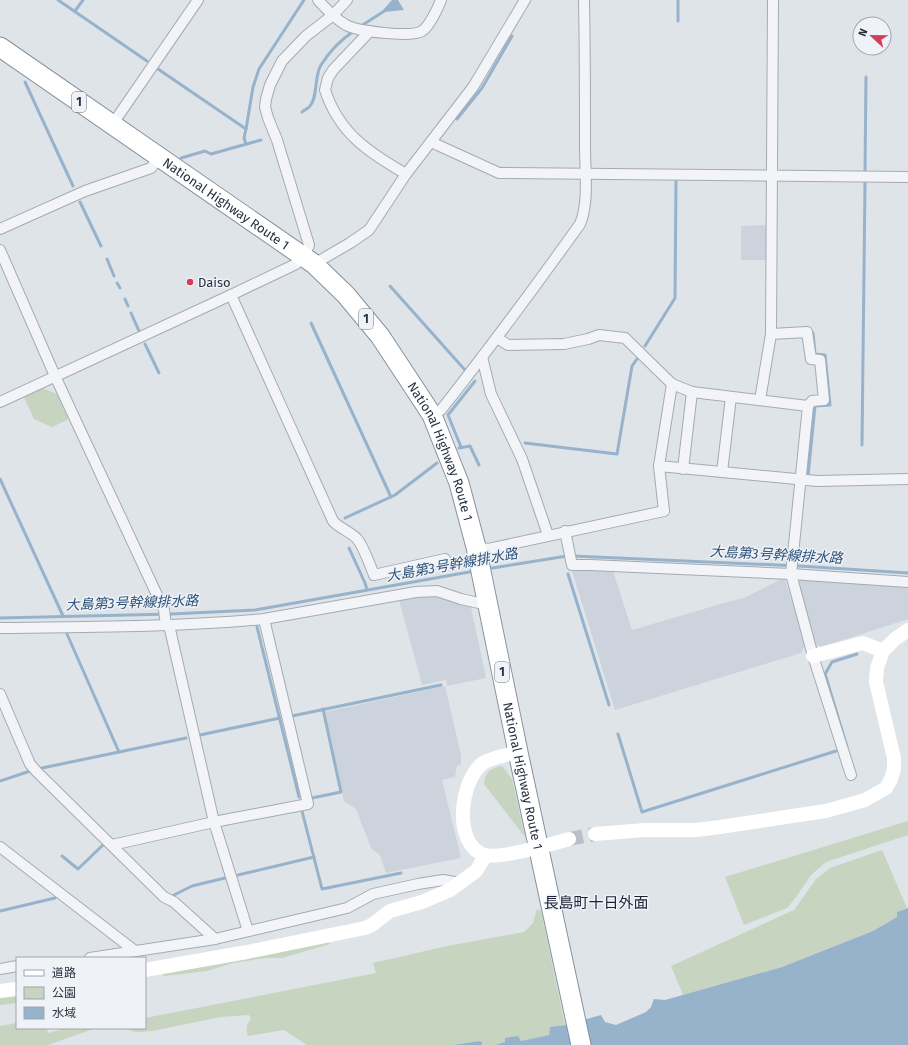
<svg xmlns="http://www.w3.org/2000/svg" width="908" height="1045" font-family="'Fira Sans','Noto Sans JP',sans-serif">
	<rect width="100%" height="100%" fill="#dfe4e9"/>
	<!-- built -->
	<g fill="#cdd3dc">
		<polygon points="766,225 766,260 741,260 741,226"/>
		<polygon points="575,570 613,571 632,630 731,601 744,598 783,578 785,580 806,643 801,653 615,710 572,571"/>
		<polygon points="802,580 908,586 908,619 821,647 816,645 797,583"/>
		<polygon points="434,594 471,607 486,678 447,686 446,680 422,685 399,600"/>
		<polygon points="445,686 461,755 461,764 457,766 455,777 442,780 461,858 386,873 380,855 371,848 356,809 344,801 325,712"/>
	</g>
	<!-- green -->
	<g fill="#c6d4c0">
		<polygon points="42,388 57,394 68,418 67,420 52,427 34,419 24,397"/>
		<path d="M502,766l10,13 13,58 -41,-53c1,-12 7,-16 18,-18z"/>
		<polygon points="908,821 908,835 826,862 811,875 796,897 787,908 744,925 725,877"/>
		<polygon points="882,850 907,908 897,912 897,917 873,931 782,967 683,995 671,966 794,910 816,879 830,868"/>
		<path d="M537,909l4,2 24,114 -15,2 -1,8 -28,6 -2,-2 -14,-1v4l-10,3h-13v-3l-2,-1 -28,4h-145l-23,-15 -36,6c-2,-7 -2,-11 3,-17l-2,-4 -28,2 -69,14 -15,1 -5,-1 -4,-3h17v-10l231,-45 -3,-10 74,-17 77,-14 9,-9z"/>
		<polygon points="329,942 330,944 282,958 266,958 233,963 207,971 165,976 161,974"/>
		<polygon points="17,994 17,1003 0,1005 0,997"/>
		<polygon points="17,1023 17,1028 47,1028 48,1033 60,1030 60,1028 96,1028 48,1045 0,1045 0,1026"/>
	</g>
	<!-- water -->
	<g fill="#97b3cc">
		<polygon points="392,0 398,0 404,10 384,12 383,10"/>
		<polygon points="908,908 908,1045 495,1045 505,1042 505,1038 518,1036 521,1041 549,1035 550,1027 565,1025 601,1015 605,1022 616,1025 646,1012 651,1007 654,999 665,1000 782,967 873,931 897,917 897,912"/>
		<polygon points="480,1041 482,1042 482,1045 452,1045"/>
	</g>
	<g fill="none" stroke-linecap="round" stroke-linejoin="round">
		<!-- stream -->
		<g stroke="#97b3cc" stroke-width="3">
			<polyline points="58,0 147,61"/>
			<polyline points="75,11 83,0"/>
			<polyline points="678,21 678,0"/>
			<polyline points="361,26 386,10"/>
			<polyline points="158,69 246,129"/>
			<polyline points="25,82 73,186"/>
			<path d="M302,112c2,-2 6,-3 8,-6 8,-9 4,-30 11,-41 8,-13 21,-26 33,-34"/>
			<polyline points="457,119 482,88 512,36"/>
			<polyline points="246,144 244,138 246,129 253,87 259,69 304,0"/>
			<polyline points="181,158 205,151 211,154 261,140"/>
			<polyline points="865,171 866,77"/>
			<polyline points="80,202 101,246"/>
			<polyline points="107,259 114,276"/>
			<polyline points="117,283 120,288"/>
			<polyline points="390,286 465,370"/>
			<polyline points="125,299 128,306"/>
			<polyline points="131,313 139,331"/>
			<polyline points="311,323 391,497"/>
			<polyline points="145,344 159,373"/>
			<polyline points="645,346 675,298 676,181"/>
			<polyline points="525,443 617,454 632,366 637,359"/>
			<polyline points="862,445 865,183"/>
			<polyline points="461,447 448,415 475,381"/>
			<polyline points="459,448 470,446 479,465"/>
			<polyline points="808,476 815,406 830,405 825,355 815,354 813,333"/>
			<polyline points="0,479 63,616"/>
			<polyline points="345,518 395,495 437,463"/>
			<polyline points="349,548 365,583 367,590"/>
			<polyline points="573,556 799,566 908,573"/>
			<polyline points="486,569 567,556"/>
			<polyline points="568,574 609,705"/>
			<polyline points="0,618 171,614 255,610 475,571"/>
			<polyline points="257,627 299,797"/>
			<polyline points="292,716 441,685"/>
			<polyline points="618,734 642,812 836,751"/>
			<polyline points="200,735 280,718"/>
			<polyline points="847,747 825,674 832,662 857,654"/>
			<polyline points="119,752 186,738"/>
			<polyline points="42,768 119,752 67,634"/>
			<polyline points="0,781 30,771 32,773"/>
			<polyline points="312,798 341,792 323,709"/>
			<polyline points="302,811 322,889 401,873"/>
			<polyline points="62,856 78,869 104,844"/>
			<polyline points="238,875 314,857"/>
			<polyline points="174,895 192,886 225,878"/>
			<polyline points="0,911 55,898"/>
		</g>
		<!-- secondary-tunnel -->
		<polyline stroke="#bac0c8" stroke-width="14" stroke-dasharray="14 7" stroke-linecap="butt" points="569,839 595,834"/>
		<defs>
			<g id="street">
				<path d="M318,0c8,9 17,19 28,25 10,6 65,13 76,6 7,-4 16,-23 19,-31"/>
				<path d="M370,31l-37,39 -5,8 -3,12c14,43 43,62 81,84"/>
				<polyline points="112,125 198,0"/>
				<polyline points="431,142 499,173 908,177"/>
				<polyline points="0,229 85,191 151,168 159,157"/>
				<polyline points="0,250 55,376 164,610 166,625"/>
				<polyline points="314,264 350,243 369,230 406,174 473,87 525,0"/>
				<path d="M231,295l102,226c7,8 19,11 25,19 6,8 12,25 16,35l71,-16"/>
				<polyline points="771,334 807,332 811,359 820,360 824,400 812,401 808,406"/>
				<polyline points="497,338 508,345 564,344 588,339 599,335 625,338 672,384 659,466 817,481 908,479"/>
				<polyline points="482,357 491,394 522,459 548,535"/>
				<polyline points="672,384 692,392 808,406 791,574 813,656 851,775"/>
				<polyline points="760,400 771,334 773,0"/>
				<polyline points="0,402 231,295 296,264 304,257 309,245 277,140 268,118 265,107 266,99 270,85 282,61 306,36 333,15 347,0"/>
				<path d="M432,415l9,-5c48,-61 94,-123 139,-186 9,-20 5,-54 5,-76 0,-49 0,-99 -1,-148"/>
				<polyline points="683,469 692,392"/>
				<polyline points="722,472 731,397"/>
				<polyline points="565,531 572,565 590,565 791,574 908,582"/>
				<polyline points="476,547 488,549 664,511 659,466"/>
				<polyline points="169,625 214,822 248,931"/>
				<path d="M0,628c88,-1 176,-1 264,-9l152,-27 21,-1 24,8 27,6"/>
				<polyline points="0,694 30,764 37,772 164,897 174,902 215,939"/>
				<polyline points="112,845 214,822 308,804 264,619"/>
				<polyline points="0,847 135,951"/>
				<polyline points="90,958 215,939 347,908 373,894 418,884 443,880 460,883"/>
				<polyline points="0,969 17,966"/>
			</g>
			<g id="highway">
				<path id="s1" d="M0,47l314,217 32,31 34,41 31,47 21,32 27,68 17,64 42,205 63,293"/>
			</g>
		</defs>
		<!-- street casing -->
		<use href="#street" stroke="#a4abb4" stroke-width="12"/>
		<!-- highway casing -->
		<use href="#highway" stroke="#8591a1" stroke-width="21"/>
		<!-- street -->
		<use href="#street" stroke="#f2f4f7" stroke-width="10"/>
		<!-- secondary -->
		<g stroke="#fff" stroke-width="14">
			<polyline points="813,656 863,643 883,651 895,639 908,630"/>
			<path d="M518,752c-11,3 -25,5 -35,11 -23,17 -31,82 2,92 15,4 67,-11 84,-16"/>
			<polyline points="595,834 645,830 696,830 720,827 826,811 865,800 886,788 891,779 894,769 894,758 876,682 877,668 883,651"/>
			<polyline points="145,970 247,952 365,928 372,925 390,911 422,902 450,890 476,871 486,855"/>
			<polyline points="0,991 17,989"/>
		</g>
		<!-- highway -->
		<use href="#highway" stroke="#fff" stroke-width="19"/>
	</g>
	<!-- markers -->
	<circle fill="#d83b58" stroke="#eff2f7" stroke-width="1.5" cx="190" cy="282" r="4"/>
	<g text-anchor="middle" dominant-baseline="central" stroke-width="3" stroke-linejoin="round" paint-order="stroke">
		<!-- shield labels -->
		<g fill="#eff2f7" stroke="#636c78" stroke-width="1">
			<rect x="72" y="92" width="14" height="20" rx="3"/>
			<rect x="359" y="309" width="14" height="20" rx="3"/>
			<rect x="495" y="662" width="14" height="20" rx="3"/>
		</g>
		<g font-size="12" font-weight="bold" fill="#273242">
			<text x="79" y="102">1</text>
			<text x="366" y="319">1</text>
			<text x="502" y="672">1</text>
		</g>
		<!-- street labels -->
		<g font-size="13" fill="#273242" stroke="#eff2f7">
			<text stroke="none"><textPath href="#s1" startOffset="275">National Highway Route 1</textPath></text>
			<text stroke="none"><textPath href="#s1" startOffset="611">National Highway Route 1</textPath></text>
			<text stroke="none"><textPath href="#s1" startOffset="947">National Highway Route 1</textPath></text>
		</g>
		<!-- poi labels -->
		<g font-size="13" fill="#273242" stroke="#eff2f7" text-anchor="start">
			<text x="198" y="282">Daiso</text>
		</g>
		<!-- water labels -->
		<g font-size="14" font-style="italic" fill="#2e5279" stroke="#eff2f7">
			<text transform="translate(776 555) rotate(3)">大島第3号幹線排水路</text>
			<text transform="translate(452 565) rotate(-10)">大島第3号幹線排水路</text>
			<text transform="translate(132 603) rotate(-2)">大島第3号幹線排水路</text>
		</g>
		<!-- quarter labels -->
		<g font-size="15" fill="#192333" stroke="#eff2f7">
			<text x="596" y="903">長島町十日外面</text>
		</g>
	</g>
	<!-- legend -->
	<rect x="16" y="957" width="130" height="72" fill="#eff2f7" stroke="#9fa5af"/>
	<rect x="24" y="970" width="20" height="6" fill="#ffffff" stroke="#9fa5af"/>
	<text x="52" y="977" font-size="12" fill="#273242">道路</text>
	<rect x="24" y="987" width="20" height="12" fill="#c6d4c0" stroke="#9fa5af"/>
	<text x="52" y="997" font-size="12" fill="#273242">公園</text>
	<rect x="24" y="1007" width="20" height="12" fill="#97b3cc" stroke="#9fa5af"/>
	<text x="52" y="1017" font-size="12" fill="#273242">水域</text>
	<!-- north arrow -->
	<g transform="translate(872 36) rotate(292)"><circle r="19" fill="#eff2f7" stroke="#9fa5af"/>
	<path d="M0-3L7 15L0 10L-7 15Z" fill="#d83b58"/>
	<text y="-6" font-size="11" font-weight="bold" text-anchor="middle" fill="#273242">N</text>
	</g>
</svg>
